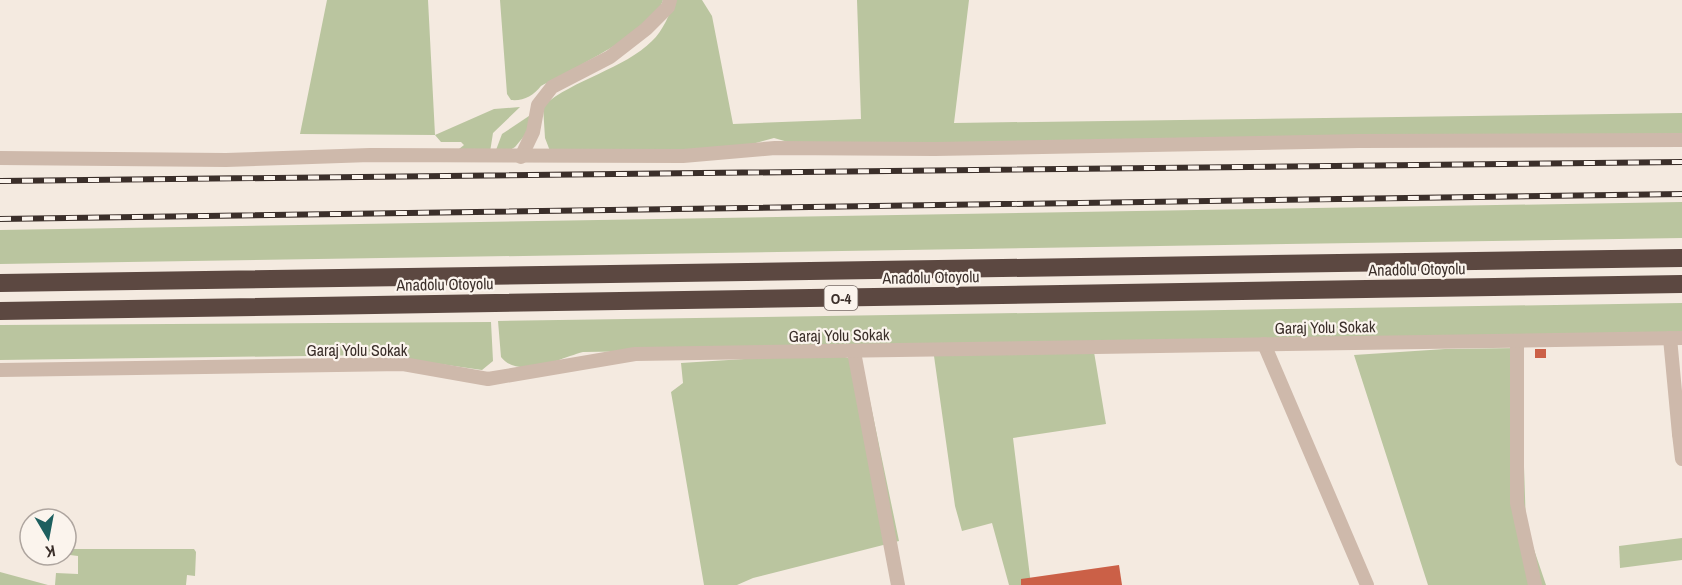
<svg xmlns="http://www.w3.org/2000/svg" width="1682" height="585" font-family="'Archivo Narrow',sans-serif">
	<rect width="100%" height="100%" fill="#f4eae0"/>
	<!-- green -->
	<g fill="#bac59f">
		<polygon points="327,0 428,0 435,135 494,109 520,107 493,133 490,152 459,149 464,145 461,142 441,142 435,135 300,134"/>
		<path d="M500,0h163c-8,30 -94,71 -122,86 -8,10 -17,15 -30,14l-4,-6z"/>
		<path d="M675,0h27l10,16 21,108 128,-5 -4,-119h112l-15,123 728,-10v22l-817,9 -77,-2 -14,-4 -47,13h-177l-5,-13 -2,-32c31,-27 81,-37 109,-65 11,-10 18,-28 23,-41z"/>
		<polygon points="529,116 530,129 515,147 505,153 496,150 502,134"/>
		<polygon points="1682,202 1682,238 0,264 0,230"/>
		<path d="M1682,303v32l-1099,17c-23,6 -64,28 -82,5l-3,-36z"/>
		<polygon points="491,322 493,361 482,370 377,355 0,360 0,325"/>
		<polygon points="1520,348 1526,526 1546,585 1428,585 1354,355 1445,349"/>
		<polygon points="1094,352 1106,424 1013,438 1031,585 1009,585 992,523 962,531 955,506 934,356"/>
		<polygon points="805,355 845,357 862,363 899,541 753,578 737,585 704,585 671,392 683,383 681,363"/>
		<polygon points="1682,538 1682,560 1620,568 1619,546"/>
		<polygon points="70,549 194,549 196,552 195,576 187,575 186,585 55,585 56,573 78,574 78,556 70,555"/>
		<polygon points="0,572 48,585 0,585"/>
	</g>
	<!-- building -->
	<g fill="#cb6047">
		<rect x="1535" y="349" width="11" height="9"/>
		<polygon points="1119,565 1122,585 1021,585 1021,579"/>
	</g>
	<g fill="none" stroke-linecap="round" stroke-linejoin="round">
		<!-- street -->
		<g stroke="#ceb9ab" stroke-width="14">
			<polyline points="521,157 533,132 538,105 552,87 610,57 646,29 668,7 670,0"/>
			<polyline points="0,158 226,160 370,155 683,156 775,148 935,149 1359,141 1682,140"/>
			<polyline points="1670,338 1679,434 1682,437"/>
			<polyline points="1517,341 1517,503 1535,585"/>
			<polyline points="1264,344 1367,585"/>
			<polyline points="854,352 898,585"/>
			<polyline points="0,370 403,364 488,379 635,354 1682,338"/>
			<polyline points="1679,434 1682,459"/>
		</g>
		<!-- highway -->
		<g stroke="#5c4841" stroke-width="18">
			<polyline points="0,283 1682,258"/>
			<polyline points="0,311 1682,284"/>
		</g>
		<defs>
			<g id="rail">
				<polyline points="0,181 1682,162"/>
				<polyline points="0,219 1682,194"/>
			</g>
		</defs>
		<!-- rail casing -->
		<use href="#rail" stroke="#3b2f2a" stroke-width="6"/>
		<!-- rail -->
		<use href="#rail" stroke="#fbf4ed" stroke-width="4" stroke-dasharray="11" stroke-linecap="butt"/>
	</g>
	<g text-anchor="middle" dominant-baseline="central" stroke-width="4.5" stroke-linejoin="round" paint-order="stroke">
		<!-- shield labels -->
		<rect fill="#fbf4ed" stroke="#756a64" stroke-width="1.5" x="824.5" y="286" width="33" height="24" rx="4.5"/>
		<g font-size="15" font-weight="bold" fill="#3b2f2a">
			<text x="841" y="298">O-4</text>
		</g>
		<!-- street labels -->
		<g font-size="16" fill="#3b2f2a" stroke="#fbf4ed">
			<text transform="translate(1417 269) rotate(-1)">Anadolu Otoyolu</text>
			<text transform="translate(931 277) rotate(-1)">Anadolu Otoyolu</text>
			<text transform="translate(445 284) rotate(-1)">Anadolu Otoyolu</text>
			<text transform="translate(1325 327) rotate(-1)">Garaj Yolu Sokak</text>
			<text transform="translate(839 335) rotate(-1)">Garaj Yolu Sokak</text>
			<text x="357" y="350">Garaj Yolu Sokak</text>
		</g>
	</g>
	<!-- north arrow -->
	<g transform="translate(48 537) rotate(170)"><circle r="28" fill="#fbf4ed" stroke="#aea59f" stroke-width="1.5"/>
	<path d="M0-4.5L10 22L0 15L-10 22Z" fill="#1d5f5f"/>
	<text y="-9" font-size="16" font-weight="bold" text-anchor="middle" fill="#3b2f2a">K</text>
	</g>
</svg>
